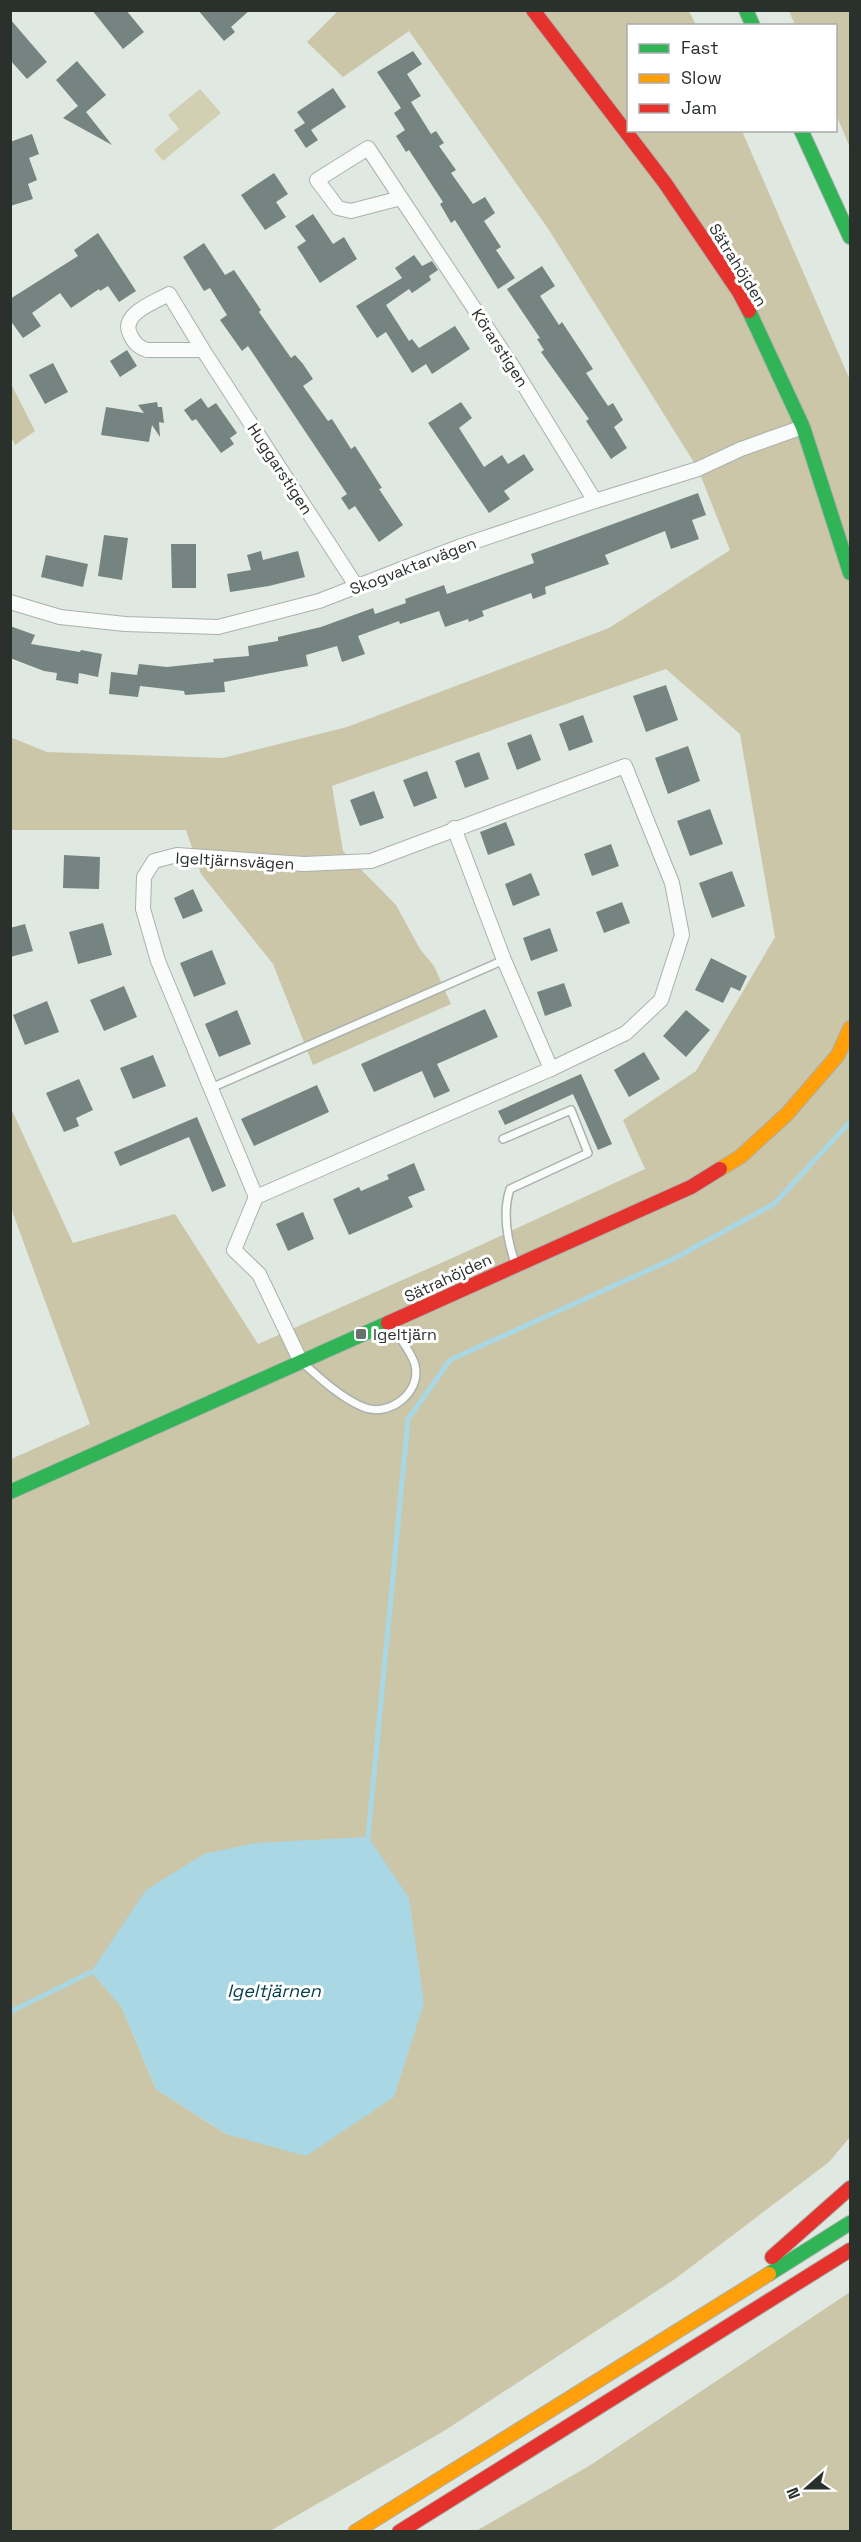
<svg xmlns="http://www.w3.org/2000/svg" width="861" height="2542" font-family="'Space Grotesk',sans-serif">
	<rect width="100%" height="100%" fill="#dfe9e2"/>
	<!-- green -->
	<polygon fill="#d3cfb3" points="200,89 221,113 163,161 154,150 179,129 168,115"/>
	<!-- forest -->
	<g fill="#cbc6a8" fill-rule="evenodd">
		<path d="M338,11h351l7,14 -68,1v104l114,1 108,249v1757l-21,25 -154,117 -231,152 -174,100h-259v-1072l79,-35 -79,-216 -1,-102 63,137 102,-29 83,130 201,-89 186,-86 -22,-49 73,-49 79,-134 -35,-203 -74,-65 -334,117 11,65 53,54 24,44 14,17 17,38 -138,61 -40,-101 -72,-90 -15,-44h-175l-1,-93 37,15 176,6 124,-31 262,-99 121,-78 -32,-81 -149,-239 -140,-199 -66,46 -36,-35zM122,2008l104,126 -70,-45z"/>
		<polygon points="789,11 850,11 850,148 836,114 836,26 795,25"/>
		<polygon points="10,382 35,431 15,445 11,437"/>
		<polygon points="850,2292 850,2531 476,2531 589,2466"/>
	</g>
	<!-- water -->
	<polygon fill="#a9d8e4" points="368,1837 409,1898 424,2003 394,2097 306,2156 226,2134 156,2089 122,2008 91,1972 146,1890 204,1854 255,1843"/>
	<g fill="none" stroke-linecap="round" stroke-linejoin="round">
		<!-- stream -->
		<g stroke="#a9d8e4" stroke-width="5">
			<polyline points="368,1837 408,1419 450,1360 675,1258 774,1204 850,1122"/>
			<polyline points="10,2012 91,1972"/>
		</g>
	</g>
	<!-- building -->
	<g fill="#758481">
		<polygon points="92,10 126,10 144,32 123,49"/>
		<polygon points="198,10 250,10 231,27 235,32 224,41"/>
		<polygon points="10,19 47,62 27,79 10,60"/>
		<polygon points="413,51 422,64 407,74 421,96 411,102 431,134 436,131 444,143 439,146 456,170 451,173 473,204 485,197 495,213 484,221 501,247 496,250 515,278 498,289 455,220 451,223 440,204 443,202 409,150 406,152 396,136 405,130 394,113 401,108 377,72"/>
		<polygon points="77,61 106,95 86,112 112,145 63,118 78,106 56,80"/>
		<polygon points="333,88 346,107 311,130 318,140 306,148 294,130 305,123 297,112"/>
		<polygon points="32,134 39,154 29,158 37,180 28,184 33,199 10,206 10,142"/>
		<polygon points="274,173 288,194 276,202 286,217 265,230 241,195"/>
		<polygon points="313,214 333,244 344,237 357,259 320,283 297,247 306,241 295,226"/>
		<polygon points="98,233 136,291 119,302 108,286 100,291 99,289 71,308 60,293 32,313 41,326 23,338 10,320 10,299 78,256 74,250"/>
		<polygon points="204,243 225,275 234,270 261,310 259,312 291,358 295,355 303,364 313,379 303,386 328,421 332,419 351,449 355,446 382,488 379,489 403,525 379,542 355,506 349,510 341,498 347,494 248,346 242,351 220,320 227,315 210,288 204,291 183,257"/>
		<polygon points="414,255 422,266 432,261 438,270 429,276 431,280 412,293 409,289 386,305 409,341 412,339 419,348 455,326 470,349 432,374 426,364 412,373 386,332 377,338 356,306 402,278 395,268"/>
		<polygon points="542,266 555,286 540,296 559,325 562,322 593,369 586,373 608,406 613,403 623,420 614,427 627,448 611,459 586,421 589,419 541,352 544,350 537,339 540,338 507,289"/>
		<polygon points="127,350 137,366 120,377 110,361"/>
		<polygon points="53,363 68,392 45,404 29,375"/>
		<polygon points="201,398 208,408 216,403 237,433 230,438 234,444 221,453 196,419 192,421 184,410"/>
		<polygon points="157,402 158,407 162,407 164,423 159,422 160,437 152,425 149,442 101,435 106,407 144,413 138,405"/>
		<polygon points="461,402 472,418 459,428 484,467 502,455 508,464 524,454 534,470 504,491 510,499 489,513 428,423"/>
		<polygon points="698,493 706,515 692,520 699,539 671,549 665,531 605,555 609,564 545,587 546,594 533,599 531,593 482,611 484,616 469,622 468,619 445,627 439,611 400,624 399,621 358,636 365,654 342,662 337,646 306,655 308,666 224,682 225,692 185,695 184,691 140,686 138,697 109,694 111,672 137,675 139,664 167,667 214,662 213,659 249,656 248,646 278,641 278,637 321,627 373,608 375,614 406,603 405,599 444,585 447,594 534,563 531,554"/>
		<polygon points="104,535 128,538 122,580 98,576"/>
		<polygon points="171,544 196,544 196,588 172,588"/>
		<polygon points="261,551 263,560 298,551 305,577 269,586 230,592 227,574 251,570 247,555"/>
		<polygon points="46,555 88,564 83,587 41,577"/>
		<polygon points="10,626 35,635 31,644 80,652 81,650 102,654 98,677 79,673 78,684 56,680 57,673 44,671 10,658"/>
		<polygon points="666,685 678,720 646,732 633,696"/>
		<polygon points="583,715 593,742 569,751 559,724"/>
		<polygon points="531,734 541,760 517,770 507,743"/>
		<polygon points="688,746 700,781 668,794 655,758"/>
		<polygon points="479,752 489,779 465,788 455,761"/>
		<polygon points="427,771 437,798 414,807 403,780"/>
		<polygon points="374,791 384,818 360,826 350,800"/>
		<polygon points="710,809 723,844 690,856 677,821"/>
		<polygon points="506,822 515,845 488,855 480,832"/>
		<polygon points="611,844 619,866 592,876 584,854"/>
		<polygon points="64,855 100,857 99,889 63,888"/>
		<polygon points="732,871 745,906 712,918 699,883"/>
		<polygon points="531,873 540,895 513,906 505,884"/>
		<polygon points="193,889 203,911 183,919 174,898"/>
		<polygon points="622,902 630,923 604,933 596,912"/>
		<polygon points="103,923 112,955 78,964 69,932"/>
		<polygon points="25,924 33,951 10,957 10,928"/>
		<polygon points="550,928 558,951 531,961 523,938"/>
		<polygon points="212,950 226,984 194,997 180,963"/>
		<polygon points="711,958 747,976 740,991 731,987 723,1003 695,990"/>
		<polygon points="564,983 572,1006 545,1016 537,992"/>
		<polygon points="124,986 137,1017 104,1031 90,1000"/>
		<polygon points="47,1001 59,1032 25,1045 13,1015"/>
		<polygon points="485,1009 498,1037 437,1064 450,1091 434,1098 422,1071 374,1092 361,1064"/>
		<polygon points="237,1010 251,1044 219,1057 205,1024"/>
		<polygon points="686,1010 710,1030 686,1057 663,1036"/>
		<polygon points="644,1052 660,1079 629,1097 614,1070"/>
		<polygon points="153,1055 166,1086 133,1099 120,1068"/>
		<polygon points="581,1074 612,1144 598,1150 573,1094 505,1125 498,1111"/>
		<polygon points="79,1079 93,1110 76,1118 79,1126 64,1132 46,1093"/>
		<polygon points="317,1085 329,1112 254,1146 241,1119"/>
		<polygon points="197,1117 226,1186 212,1192 189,1137 120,1166 114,1152"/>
		<polygon points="414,1163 425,1190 408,1197 413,1207 349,1235 333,1199 359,1187 361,1191 389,1179 387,1175"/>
		<polygon points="303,1212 314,1239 288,1251 276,1224"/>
	</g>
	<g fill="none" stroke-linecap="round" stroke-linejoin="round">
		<defs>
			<g id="lane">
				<polyline points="211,1088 504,960"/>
				<path d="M503,1139l68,-29 17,43 -78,36c-8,24 -3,50 5,74"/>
				<path d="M303,1363c18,16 38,35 60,44 25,11 59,-14 52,-42 -4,-14 -16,-28 -24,-40"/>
			</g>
			<g id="street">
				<polyline points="401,198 368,148 317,180 338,208 351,211 401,198 511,364 595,501"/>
				<path d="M203,350l-34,-56c-14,8 -49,20 -39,40 4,9 8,13 17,16h56l154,237"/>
				<polyline points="10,602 60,617 125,624 218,627 319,601 461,546 595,501 698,469 741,449 803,427"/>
				<polygon points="625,766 672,883 682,935 661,1000 626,1033 551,1069 256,1197 158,961 143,909 144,877 154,861 177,855 304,864 371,861"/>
				<polyline points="454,828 504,960 551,1069"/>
				<polyline points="256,1197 234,1250 259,1274 301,1362"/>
			</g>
			<g id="fast">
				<polyline points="746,10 753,26"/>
				<polyline points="801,130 850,237"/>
				<polyline points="749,311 803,427 850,573"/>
				<polyline points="10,1492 388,1323"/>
				<polyline points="769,2274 850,2223"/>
			</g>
			<g id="slow">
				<polyline points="720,1169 740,1157 787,1114 838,1055 850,1028"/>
				<polyline points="355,2532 769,2274"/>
			</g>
			<g id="jam">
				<polyline points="533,10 665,183 739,292 749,311"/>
				<polyline points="388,1323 691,1187 720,1169"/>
				<polyline points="772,2257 850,2188"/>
				<polyline points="399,2532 850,2250"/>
			</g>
		</defs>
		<!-- lane casing -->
		<use href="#lane" stroke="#aab1ac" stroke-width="10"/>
		<!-- street casing -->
		<use href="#street" stroke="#aab1ac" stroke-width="16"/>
		<!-- fast casing -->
		<use href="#fast" stroke="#aab1ac" stroke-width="16"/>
		<!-- slow casing -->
		<use href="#slow" stroke="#aab1ac" stroke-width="16"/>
		<!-- jam casing -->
		<use href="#jam" stroke="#aab1ac" stroke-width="16"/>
		<!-- lane -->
		<use href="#lane" stroke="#fafcfb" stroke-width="7"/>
		<!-- street -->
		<use href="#street" stroke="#fafcfb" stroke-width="14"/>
		<!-- fast -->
		<use href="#fast" stroke="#30b455" stroke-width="14"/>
		<!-- slow -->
		<use href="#slow" stroke="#ff9f0a" stroke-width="14"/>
		<!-- jam -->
		<use href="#jam" stroke="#e5322d" stroke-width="14"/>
	</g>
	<!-- markers -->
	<rect fill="#69716c" stroke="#fff" stroke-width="2" x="355" y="1328" width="12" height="12" rx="3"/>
	<g text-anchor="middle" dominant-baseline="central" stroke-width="6" stroke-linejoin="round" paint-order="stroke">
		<!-- street labels -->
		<g font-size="16" fill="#2a302c" stroke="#fff">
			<text transform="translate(738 265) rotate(58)">Sätrahöjden</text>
			<text transform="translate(500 348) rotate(57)">Körarstigen</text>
			<text transform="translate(280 469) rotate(57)">Huggarstigen</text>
			<text transform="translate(413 566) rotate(-21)">Skogvaktarvägen</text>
			<text transform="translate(235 861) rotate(3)">Igeltjärnsvägen</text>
			<text transform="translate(448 1278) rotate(-25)">Sätrahöjden</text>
		</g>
		<!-- poi labels -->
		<g font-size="16" fill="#2a302c" stroke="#fff" text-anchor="start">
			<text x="373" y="1334">Igeltjärn</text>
		</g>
		<!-- water labels -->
		<g font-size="18" font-style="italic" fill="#033d4c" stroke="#fff">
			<text x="274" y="1990">Igeltjärnen</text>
		</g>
	</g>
	<!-- border -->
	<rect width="861" height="2542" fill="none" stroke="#2a302c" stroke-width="24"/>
	<!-- legend -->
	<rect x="627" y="24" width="210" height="108" fill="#ffffff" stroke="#aaacab" stroke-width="1.5"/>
	<rect x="639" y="44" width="30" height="9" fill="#30b455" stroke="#aaacab" stroke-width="1.5"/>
	<text x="681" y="54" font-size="18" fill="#2a302c">Fast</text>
	<rect x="639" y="74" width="30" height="9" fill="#ff9f0a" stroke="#aaacab" stroke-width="1.5"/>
	<text x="681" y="84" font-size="18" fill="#2a302c">Slow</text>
	<rect x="639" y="104" width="30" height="9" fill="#e5322d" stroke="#aaacab" stroke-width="1.5"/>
	<text x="681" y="114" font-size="18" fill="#2a302c">Jam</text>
	<!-- north arrow -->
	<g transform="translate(807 2488) rotate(249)" stroke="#ffffff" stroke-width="4.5" paint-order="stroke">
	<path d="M0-4.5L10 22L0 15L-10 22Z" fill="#2a302c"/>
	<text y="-9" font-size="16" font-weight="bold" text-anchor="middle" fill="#2a302c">N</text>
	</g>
</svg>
